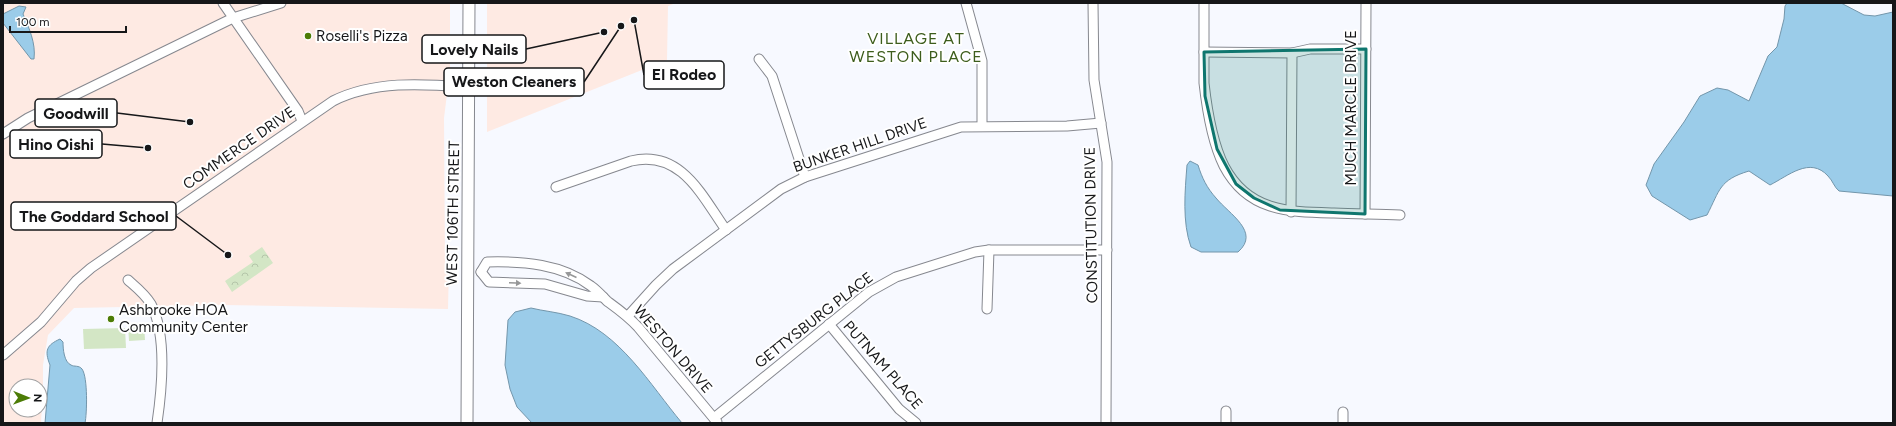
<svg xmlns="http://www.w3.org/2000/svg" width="1896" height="426" font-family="Figtree,sans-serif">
	<defs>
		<pattern id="forest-crowns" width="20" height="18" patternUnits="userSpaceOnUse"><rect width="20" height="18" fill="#d3e6c5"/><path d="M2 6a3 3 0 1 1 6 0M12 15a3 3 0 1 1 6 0" fill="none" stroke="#b4c5a9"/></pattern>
	</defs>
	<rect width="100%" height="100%" fill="#f7f9ff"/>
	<!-- commercial -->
	<g fill="#feeae3" fill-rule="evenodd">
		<path d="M3,3h447v67l-6,48 1,146 4,1 -1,44 -225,-4 -149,3 -26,27 -5,30v22l-2,36h-38zM16,386h24v24h-24z"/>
		<polygon points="487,3 676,3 668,6 667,60 487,132"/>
	</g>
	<!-- forest -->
	<polygon fill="url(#forest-crowns)" points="262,247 273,263 232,292 225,281 253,262 249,256"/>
	<!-- pitch -->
	<g fill="#d3e6c5">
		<polygon points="144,323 145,340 129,341 128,324"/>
		<polygon points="125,328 126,348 84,349 83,329"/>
	</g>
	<!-- water -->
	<g fill="#9bcce9" stroke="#7396ab">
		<path d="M1787,3h54l23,12 11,1 18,-4v184l-54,-5c-5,-4 -6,-10 -11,-15 -18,-20 -40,0 -58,9l-21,-14c-30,9 -29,19 -42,44l-17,5 -38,-24 -6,-11 8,-21 30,-42 16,-26 17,-8 11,2 21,11 19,-45 9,-9 7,-28 1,-13z"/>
		<path d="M19,6l7,1 -3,7c6,14 13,29 11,45h-3l-28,-36v-9z"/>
		<path d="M1190,161l8,4c4,13 9,23 18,33 13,16 45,34 22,54h-37l-10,-5c-9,-25 -6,-56 -4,-82z"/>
		<path d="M531,308c12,3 26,4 39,8 50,16 80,69 112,107h-150l-15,-16 -7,-18 -5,-24 3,-45 7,-8z"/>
		<path d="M60,339l3,3c0,7 1,20 8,23 3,2 8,0 11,4 6,8 5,45 3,54h-40l5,-58c-6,-15 -3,-20 10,-26z"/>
	</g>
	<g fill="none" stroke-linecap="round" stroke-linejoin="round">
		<defs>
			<g id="minor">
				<polyline points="223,3 298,111 302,121"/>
				<polyline points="966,3 982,61 982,125"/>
				<polyline points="1093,3 1094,80 1107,162 1106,423"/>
				<path d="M1204,3v80c3,27 8,59 20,83 24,46 65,46 110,47 22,1 44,1 66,2"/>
				<polyline points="1204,52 1292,53 1310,49 1366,49"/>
				<polyline points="759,59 772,76 805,177"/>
				<polyline points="3,134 28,118 233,18 281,3"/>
				<path d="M556,187l75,-26c50,-12 71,35 95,69"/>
				<polyline points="1291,212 1292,53"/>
				<polyline points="1365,214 1366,3"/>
				<path d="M481,272l6,-10c36,-1 75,2 104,24 6,4 11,10 16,15 11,8 21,15 31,26l79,95"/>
				<polyline points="481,272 489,282 545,284 587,296 603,297"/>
				<path d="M128,280c8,7 17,14 23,24 16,31 11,85 6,119"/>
				<polyline points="987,309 989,250"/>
				<polyline points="628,316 656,285 673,269 781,189 805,177 961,127 1067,126 1101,123"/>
				<polyline points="829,324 899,409 916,423"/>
				<path d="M3,355l38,-33 35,-41 15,-13 242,-167c42,-21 91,-17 136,-14"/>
				<polyline points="714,418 869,292 896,277 975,252 989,250 1107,250"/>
				<polyline points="1226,423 1226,411"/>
				<polyline points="1343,423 1343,412"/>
			</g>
			<polyline id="tertiary" points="467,423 469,3"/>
		</defs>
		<!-- minor casing -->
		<use href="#minor" stroke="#86888f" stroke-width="11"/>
		<!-- tertiary casing -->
		<use href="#tertiary" stroke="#86888f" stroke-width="13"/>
		<!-- minor -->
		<use href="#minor" stroke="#fff" stroke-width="9"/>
		<!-- tertiary -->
		<use href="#tertiary" stroke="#fff" stroke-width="11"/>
	</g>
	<!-- one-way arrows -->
	<defs><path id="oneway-solid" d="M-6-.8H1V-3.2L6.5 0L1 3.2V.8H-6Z"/></defs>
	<g fill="#969798">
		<use href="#oneway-solid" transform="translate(571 275) rotate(-156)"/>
		<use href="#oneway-solid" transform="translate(515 283) rotate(2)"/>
	</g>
	<!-- marked area -->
	<path fill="#0f766e" fill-opacity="0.2" stroke="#0f766e" stroke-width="3" stroke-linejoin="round" d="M1366,49l-1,165 -85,-4 -26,-12 -18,-14 -19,-35 -12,-53 -1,-44z"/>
	<!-- markers -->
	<g fill="#4c7c06" stroke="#fff" stroke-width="1.5">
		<circle cx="308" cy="36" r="4"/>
		<circle cx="111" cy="319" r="4"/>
	</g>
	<g text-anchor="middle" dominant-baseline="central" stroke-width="4" stroke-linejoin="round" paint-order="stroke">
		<!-- poi labels -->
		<g font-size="15" fill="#161719" stroke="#fff" text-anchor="start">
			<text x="316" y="36">Roselli's Pizza</text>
			<text x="119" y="310">Ashbrooke HOA<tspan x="119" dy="17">Community Center</tspan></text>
		</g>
		<!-- street labels -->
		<g font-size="15" fill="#161719" stroke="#fff">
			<text transform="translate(1351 108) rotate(-90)">MUCH MARCLE DRIVE</text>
			<text transform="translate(860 145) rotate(-19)">BUNKER HILL DRIVE</text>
			<text transform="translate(239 148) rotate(-35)">COMMERCE DRIVE</text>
			<text transform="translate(453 213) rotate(-89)">WEST 106TH STREET</text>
			<text transform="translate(1091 225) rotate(-91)">CONSTITUTION DRIVE</text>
			<text transform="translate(814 320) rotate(-38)">GETTYSBURG PLACE</text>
			<text transform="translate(673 349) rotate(49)">WESTON DRIVE</text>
			<text transform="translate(883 365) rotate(49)">PUTNAM PLACE</text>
		</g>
		<!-- neighbourhood labels -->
		<g font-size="16" letter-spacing="1" fill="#3d5d1c" stroke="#fff">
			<text x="916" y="38">VILLAGE AT<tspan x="916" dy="18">WESTON PLACE</tspan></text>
		</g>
	</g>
	<!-- callouts -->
	<path fill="none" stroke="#161719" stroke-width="1.5" d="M604 32L526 49M634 20L644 75M621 26L584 82M190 122L117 113M148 148L102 144M228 255L176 216"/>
	<g fill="#161719" stroke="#fff" stroke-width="1.5">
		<circle cx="604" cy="32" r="4"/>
		<circle cx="634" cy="20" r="4"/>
		<circle cx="621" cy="26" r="4"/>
		<circle cx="190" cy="122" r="4"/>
		<circle cx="148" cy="148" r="4"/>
		<circle cx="228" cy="255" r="4"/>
	</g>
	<g fill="#fff" stroke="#161719" stroke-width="1.5">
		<rect x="422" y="35" width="104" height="28" rx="4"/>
		<rect x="644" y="61" width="80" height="28" rx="4"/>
		<rect x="444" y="68" width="140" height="28" rx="4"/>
		<rect x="35" y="99" width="82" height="28" rx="4"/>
		<rect x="10" y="130" width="92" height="28" rx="4"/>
		<rect x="11" y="202" width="165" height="28" rx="4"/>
	</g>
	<g font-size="16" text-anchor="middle" font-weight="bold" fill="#161719">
		<text x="474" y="55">Lovely Nails</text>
		<text x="684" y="80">El Rodeo</text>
		<text x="514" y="87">Weston Cleaners</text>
		<text x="76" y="119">Goodwill</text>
		<text x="56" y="150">Hino Oishi</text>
		<text x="94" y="222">The Goddard School</text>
	</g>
	<!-- border -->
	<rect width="1896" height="426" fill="none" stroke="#161719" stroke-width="8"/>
	<!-- north arrow -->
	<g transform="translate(28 398) rotate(91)"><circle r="19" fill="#ffffff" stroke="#a2a2a3"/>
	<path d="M0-3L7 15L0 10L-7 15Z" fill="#4c7c06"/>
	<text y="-6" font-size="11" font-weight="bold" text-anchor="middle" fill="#161719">N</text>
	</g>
	<!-- scale -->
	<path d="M10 26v6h116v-6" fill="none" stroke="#161719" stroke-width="2"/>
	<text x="16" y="26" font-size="12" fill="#161719" stroke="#ffffff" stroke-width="3" paint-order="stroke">100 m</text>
</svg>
